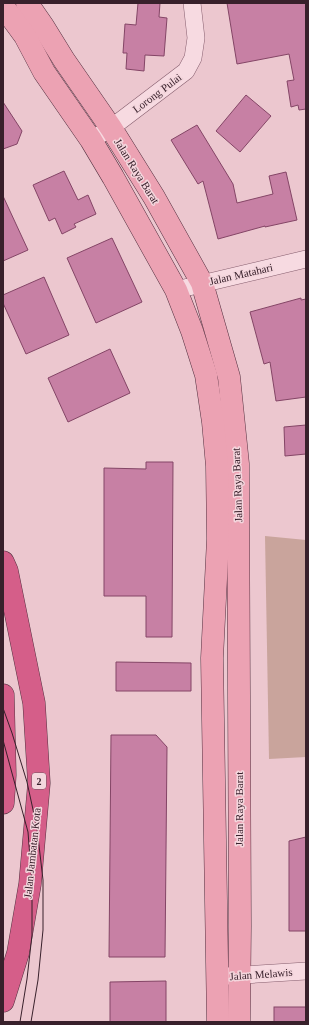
<svg xmlns="http://www.w3.org/2000/svg" width="309" height="1025" font-family="'Times New Roman',serif">
	<rect width="100%" height="100%" fill="#ecc7cf"/>
	<!-- green -->
	<polygon fill="#c9a49c" points="265,536 306,540 306,757 269,759"/>
	<!-- building -->
	<g fill="#c780a4" stroke="#844566">
		<polygon points="138,3 160,3 159,17 167,18 164,56 145,55 144,71 126,69 127,53 123,53 125,24 136,25"/>
		<polygon points="227,3 306,3 306,109 299,110 298,105 291,107 287,81 294,80 289,54 237,64"/>
		<polygon points="246,95 271,116 240,152 216,131"/>
		<polygon points="3,102 22,131 17,144 3,149"/>
		<polygon points="197,125 233,184 237,203 273,194 269,176 286,172 297,220 265,227 265,226 218,239 203,181 198,184 171,140"/>
		<polygon points="64,171 78,200 88,195 96,214 74,224 76,227 62,234 55,218 49,221 33,185"/>
		<polygon points="3,196 28,250 3,261"/>
		<polygon points="112,238 142,302 96,323 67,258"/>
		<polygon points="44,277 69,335 26,354 3,303 3,295"/>
		<polygon points="301,298 301,300 306,299 306,397 276,401 270,362 264,364 250,312"/>
		<polygon points="110,349 130,393 68,422 48,378"/>
		<polygon points="306,425 306,454 285,456 284,427"/>
		<polygon points="146,462 173,462 172,637 146,637 146,596 104,596 104,468 146,469"/>
		<polygon points="116,662 191,663 191,691 116,691"/>
		<polygon points="111,735 156,735 167,747 165,957 109,957"/>
		<polygon points="306,837 306,931 289,931 289,841"/>
		<polygon points="166,981 166,1022 110,1022 110,982"/>
		<rect x="274" y="1007" width="32" height="15"/>
	</g>
	<g fill="none" stroke-linecap="round" stroke-linejoin="round">
		<defs>
			<g id="minor">
				<polyline points="91,140 111,128 186,71 193,58 196,38 192,3"/>
				<polyline points="176,290 306,259"/>
				<polyline points="228,976 306,971"/>
			</g>
			<g id="major">
				<polyline points="27,3 43,26 64,60 111,128 154,197 202,283 229,377 238,464 240,926 239,1022"/>
				<polyline points="3,6 25,36 44,72 91,140 113,177 176,290 192,331 206,375 213,422 217,466 218,539 212,658 218,1022"/>
			</g>
			<g id="highway">
				<polyline points="3,562 7,571 34,703 39,783 30,884 18,953 3,1001"/>
				<polyline points="3,695 5,775 3,803"/>
			</g>
		</defs>
		<!-- minor casing -->
		<use href="#minor" stroke="#865e6e" stroke-width="18"/>
		<!-- major casing -->
		<use href="#major" stroke="#553141" stroke-width="23"/>
		<!-- highway casing -->
		<use href="#highway" stroke="#553141" stroke-width="23"/>
		<!-- minor -->
		<use href="#minor" stroke="#f7dae1" stroke-width="17"/>
		<!-- major -->
		<use href="#major" stroke="#eca2b3" stroke-width="22"/>
		<!-- highway -->
		<use href="#highway" stroke="#d55e89" stroke-width="22"/>
		<!-- tram -->
		<g stroke="#38202b" stroke-width="1">
			<polyline points="3,708 12,733 27,782 37,828 43,880 43,930 38,980 31,1022"/>
			<polyline points="3,740 28,832 32,883 32,935 27,979 20,1022"/>
		</g>
	</g>
	<g text-anchor="middle" dominant-baseline="central" stroke-width="3" stroke-linejoin="round" paint-order="stroke">
		<!-- shield labels -->
		<rect fill="#f4d6dd" stroke="#705760" stroke-width="1" x="32" y="773" width="14" height="16" rx="3"/>
		<g font-size="10" font-weight="bold" fill="#38202b">
			<text x="39" y="781">2</text>
		</g>
		<!-- street labels -->
		<g font-size="11" fill="#38202b" stroke="#f4d6dd">
			<text transform="translate(157 93) rotate(-37)">Lorong Pulai</text>
			<text transform="translate(137 171) rotate(58)">Jalan Raya Barat</text>
			<text transform="translate(241 274) rotate(-13)">Jalan Matahari</text>
			<text transform="translate(237 485) rotate(-92)">Jalan Raya Barat</text>
			<text transform="translate(239 809) rotate(-90)">Jalan Raya Barat</text>
			<text transform="translate(32 853) rotate(-84)">Jalan Jambatan Kota</text>
			<text transform="translate(261 974) rotate(-4)">Jalan Melawis</text>
		</g>
	</g>
	<!-- border -->
	<rect width="309" height="1025" fill="none" stroke="#38202b" stroke-width="8"/>
</svg>
